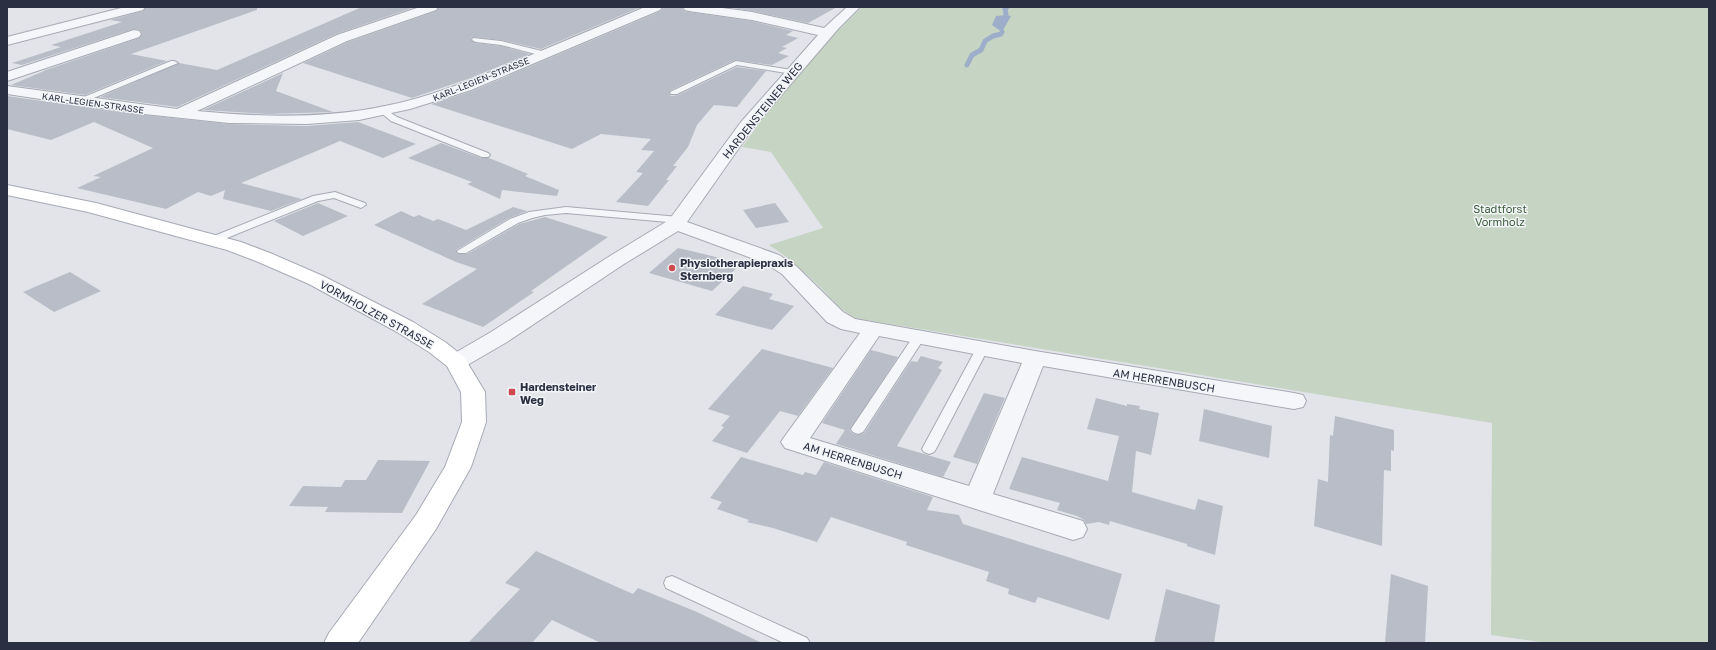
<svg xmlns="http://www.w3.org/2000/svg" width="1716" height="650" font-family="'Golos Text',sans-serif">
	<rect width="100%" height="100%" fill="#e2e4ea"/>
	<!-- green -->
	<path fill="#c6d4c3" d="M862,7h847v636h-161l-57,-8 1,-212 -639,-105c-12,-8 -21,-19 -31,-29 -17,-16 -34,-32 -53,-44l54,-17 -52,-76 -29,-5 23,-32 46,-58z"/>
	<!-- water -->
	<polygon fill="#9eaeca" points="1006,15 1011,16 1002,32 992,25 996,16"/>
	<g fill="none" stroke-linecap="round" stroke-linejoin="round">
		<!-- stream -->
		<g stroke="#9eaeca" stroke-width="5">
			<polyline points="1006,15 1005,8 1007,7"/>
			<polyline points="967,65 972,55 981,50 985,41 993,36 1001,34 1002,32"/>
		</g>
	</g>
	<!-- building -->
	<g fill="#b9bdc7">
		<polygon points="146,7 257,7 257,10 131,54 167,61 85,95 11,85 44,71 43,71 139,38 142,33 139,30 134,29 22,65 12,63 61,47 51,45 122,22 110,20 143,11"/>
		<polygon points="362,7 415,7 336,34 177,107 100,97 179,63 217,70"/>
		<polygon points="439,7 641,7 541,49 501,40 472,37 471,40 476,43 501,46 530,54 468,79 412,98 303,63 348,42 436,11"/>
		<polygon points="663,7 682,7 684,11 689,12 752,21 793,31 786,35 798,38 782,47 787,48 778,53 789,56 772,65 735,60 669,91 669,93 671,96 678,95 737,67 766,71 737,107 714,105 697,125 688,147 673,166 677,166 666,180 669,180 648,206 616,202 643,173 636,172 654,151 641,150 651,139 601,134 572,149 431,104 472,91 661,11"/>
		<polygon points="726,7 837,7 808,23 752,11"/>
		<polygon points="283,73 276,91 333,112 268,114 203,110"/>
		<polygon points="7,96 135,114 229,124 307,126 358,122 416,144 383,158 340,141 241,183 302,199 271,211 223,199 225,190 211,196 198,192 166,209 77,188 101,177 93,176 153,148 94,122 51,140 7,129"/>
		<polygon points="441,143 481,158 489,158 528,174 525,176 559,190 557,196 502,190 500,199 467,184 472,182 408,158"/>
		<polygon points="318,203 348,216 303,236 274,221"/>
		<polygon points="775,203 789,222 756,228 743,210"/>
		<polygon points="513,207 527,211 509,218 456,250 457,254 467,254 519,224 545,217 608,237 531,291 534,292 483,327 422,304 477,269 456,262 374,225 401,211 414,217 419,215 433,221 438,219 466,230"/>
		<polygon points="678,248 708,255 741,264 712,291 649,273"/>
		<polygon points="70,272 101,291 54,312 23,292"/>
		<polygon points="743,286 773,294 769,299 794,306 772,330 715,315"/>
		<polygon points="762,349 833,368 798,416 780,411 747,453 712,441 724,427 721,426 730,416 708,409"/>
		<polygon points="871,350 898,357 850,430 852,433 857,435 864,433 911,361 917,362 921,356 943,362 938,368 942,370 897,446 951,462 943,477 836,444 845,430 822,423"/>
		<polygon points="984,393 1005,398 977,464 953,457"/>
		<polygon points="1096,398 1127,406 1127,404 1140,406 1139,409 1159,413 1151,455 1136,451 1132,492 1195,510 1198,499 1223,506 1215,555 1187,546 1187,544 1110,521 1109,525 1099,522 1086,524 1084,520 1077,516 1057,510 1060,503 1009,489 1022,457 1108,481 1119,436 1087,429"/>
		<polygon points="1204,409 1272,426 1269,458 1199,441"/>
		<polygon points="1335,416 1394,430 1394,451 1391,450 1391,471 1384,470 1382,546 1314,526 1318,479 1328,482 1330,435 1333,436"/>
		<polygon points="741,457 803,475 805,472 816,475 824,462 933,497 927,510 959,515 963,524 1122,574 1109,620 1038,597 1035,603 1008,594 1009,589 986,581 989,572 906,545 907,542 831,517 817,542 773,528 747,522 749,520 717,509 722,502 710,498"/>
		<polygon points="378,460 430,461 402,513 325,512 328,507 289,506 303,486 341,487 345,480 366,480"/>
		<polygon points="536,551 633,594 638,588 697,612 762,643 601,643 552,620 532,643 468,643 520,589 505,583"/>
		<polygon points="1391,574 1428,586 1425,643 1385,643"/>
		<polygon points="1166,589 1220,605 1214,643 1154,643"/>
	</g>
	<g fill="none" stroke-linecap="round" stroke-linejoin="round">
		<defs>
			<g id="lane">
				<polygon points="473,38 501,41 546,52 547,54 543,56 501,45 476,42 472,40"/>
				<polygon points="171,61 174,61 178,63 79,104 73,104 72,102"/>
				<polygon points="736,61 792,70 796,72 792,74 737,65 677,94 671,94 670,92"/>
				<polygon points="383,108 397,117 488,153 490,155 488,157 482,157 391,121 379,111"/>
				<polygon points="335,192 365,203 366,205 361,208 334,198 318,201 217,242 213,243 208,240 209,238 313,196"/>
				<polygon points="566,207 679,217 684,220 679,223 566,213 545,215 532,218 518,223 466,253 458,253 457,251 510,219 529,212"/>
				<polygon points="919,333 923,334 925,337 863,432 858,434 853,432 851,429 853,426 915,334"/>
				<polygon points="982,345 986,346 988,349 936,449 934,452 929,454 924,452 922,449 976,349 978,346"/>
				<polygon points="672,576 807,638 810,643 784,643 666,588 664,583 666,578"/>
			</g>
			<g id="street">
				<polygon points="125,7 145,7 143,10 7,45 7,37"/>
				<path d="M420,7h18l-2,3 -89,31 -150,70c62,6 127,8 188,-5 46,-9 89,-27 132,-45 43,-18 86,-36 128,-54h17l-2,3 -189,80 -61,19 -51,11 -52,4 -78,-1 -94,-10 -128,-19v-8l170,23 160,-74z"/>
				<path d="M683,7h32l37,5 72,16 23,-21h13l-22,22 -85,99 -66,94 92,33 17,11 47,46 12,7 180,32 259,42 9,2 3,6 -3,6 -9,2 -251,-43 -50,128 90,27 4,8 -4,8 -10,3 -288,-92 -4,-6 4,-6 75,-103 -19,-4 -14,-7 -45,-48 -17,-11 -87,-32 -54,33 -117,78 -43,25 -8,2 -8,-2 -4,-5 4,-5 43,-25 119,-76 59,-36 72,-98 77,-87 -66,-15 -63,-9 -4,-1zM879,336l143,27 -53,123 -159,-48z"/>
				<polygon points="134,30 139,31 141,34 139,37 7,81 7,72"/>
			</g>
			<polygon id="secondary" points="7,185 96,203 241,242 270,253 323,276 413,322 445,342 464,357 485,392 486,422 471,467 436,529 358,643 324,643 329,633 416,515 445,467 462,422 461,392 447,366 429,352 397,332 309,284 256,261 227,250 88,212 7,195"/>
		</defs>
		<!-- lane casing -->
		<use href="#lane" stroke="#a7aab4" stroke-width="2"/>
		<!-- street casing -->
		<use href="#street" stroke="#a7aab4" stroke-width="2"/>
		<!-- secondary casing -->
		<use href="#secondary" stroke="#a7aab4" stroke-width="2"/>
		<!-- lane -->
		<use href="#lane" fill="#f5f6f9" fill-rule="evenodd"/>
		<!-- street -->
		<use href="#street" fill="#f5f6f9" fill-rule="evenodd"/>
		<!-- secondary -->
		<use href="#secondary" fill="#fff" fill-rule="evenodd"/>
	</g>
	<!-- markers -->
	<g fill="#cd4a4e" stroke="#f2f4f8" stroke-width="1.5">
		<circle cx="672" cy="268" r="4"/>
		<rect x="508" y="388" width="8" height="8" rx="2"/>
	</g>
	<g text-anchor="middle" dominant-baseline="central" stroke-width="3" stroke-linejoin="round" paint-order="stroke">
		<!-- far-street labels -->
		<g font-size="9" fill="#2a3042" stroke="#f2f4f8">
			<text transform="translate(481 79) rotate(-22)">KARL-LEGIEN-STRASSE</text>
			<text transform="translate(93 103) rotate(8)">KARL-LEGIEN-STRASSE</text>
		</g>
		<!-- street labels -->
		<g font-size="11" fill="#2a3042" stroke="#f2f4f8">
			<text transform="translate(762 110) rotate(-51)">HARDENSTEINER WEG</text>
			<text transform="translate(377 314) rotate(29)">VORMHOLZER STRASSE</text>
			<text transform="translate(1164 380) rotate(9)">AM HERRENBUSCH</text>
			<text transform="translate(853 460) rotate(17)">AM HERRENBUSCH</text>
		</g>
		<!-- park labels -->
		<g font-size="11" fill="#3a5e38" stroke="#f2f4f8">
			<text x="1500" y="208">Stadtforst<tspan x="1500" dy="13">Vormholz</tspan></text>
		</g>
		<!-- poi labels -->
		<g font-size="11" font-weight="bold" fill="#2a3042" stroke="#f2f4f8" text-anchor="start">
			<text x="680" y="262">Physiotherapiepraxis<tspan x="680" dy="13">Sternberg</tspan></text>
			<text x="520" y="386">Hardensteiner<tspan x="520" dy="13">Weg</tspan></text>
		</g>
	</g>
	<!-- border -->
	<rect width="1716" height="650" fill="none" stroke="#2a3042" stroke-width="16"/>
</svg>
